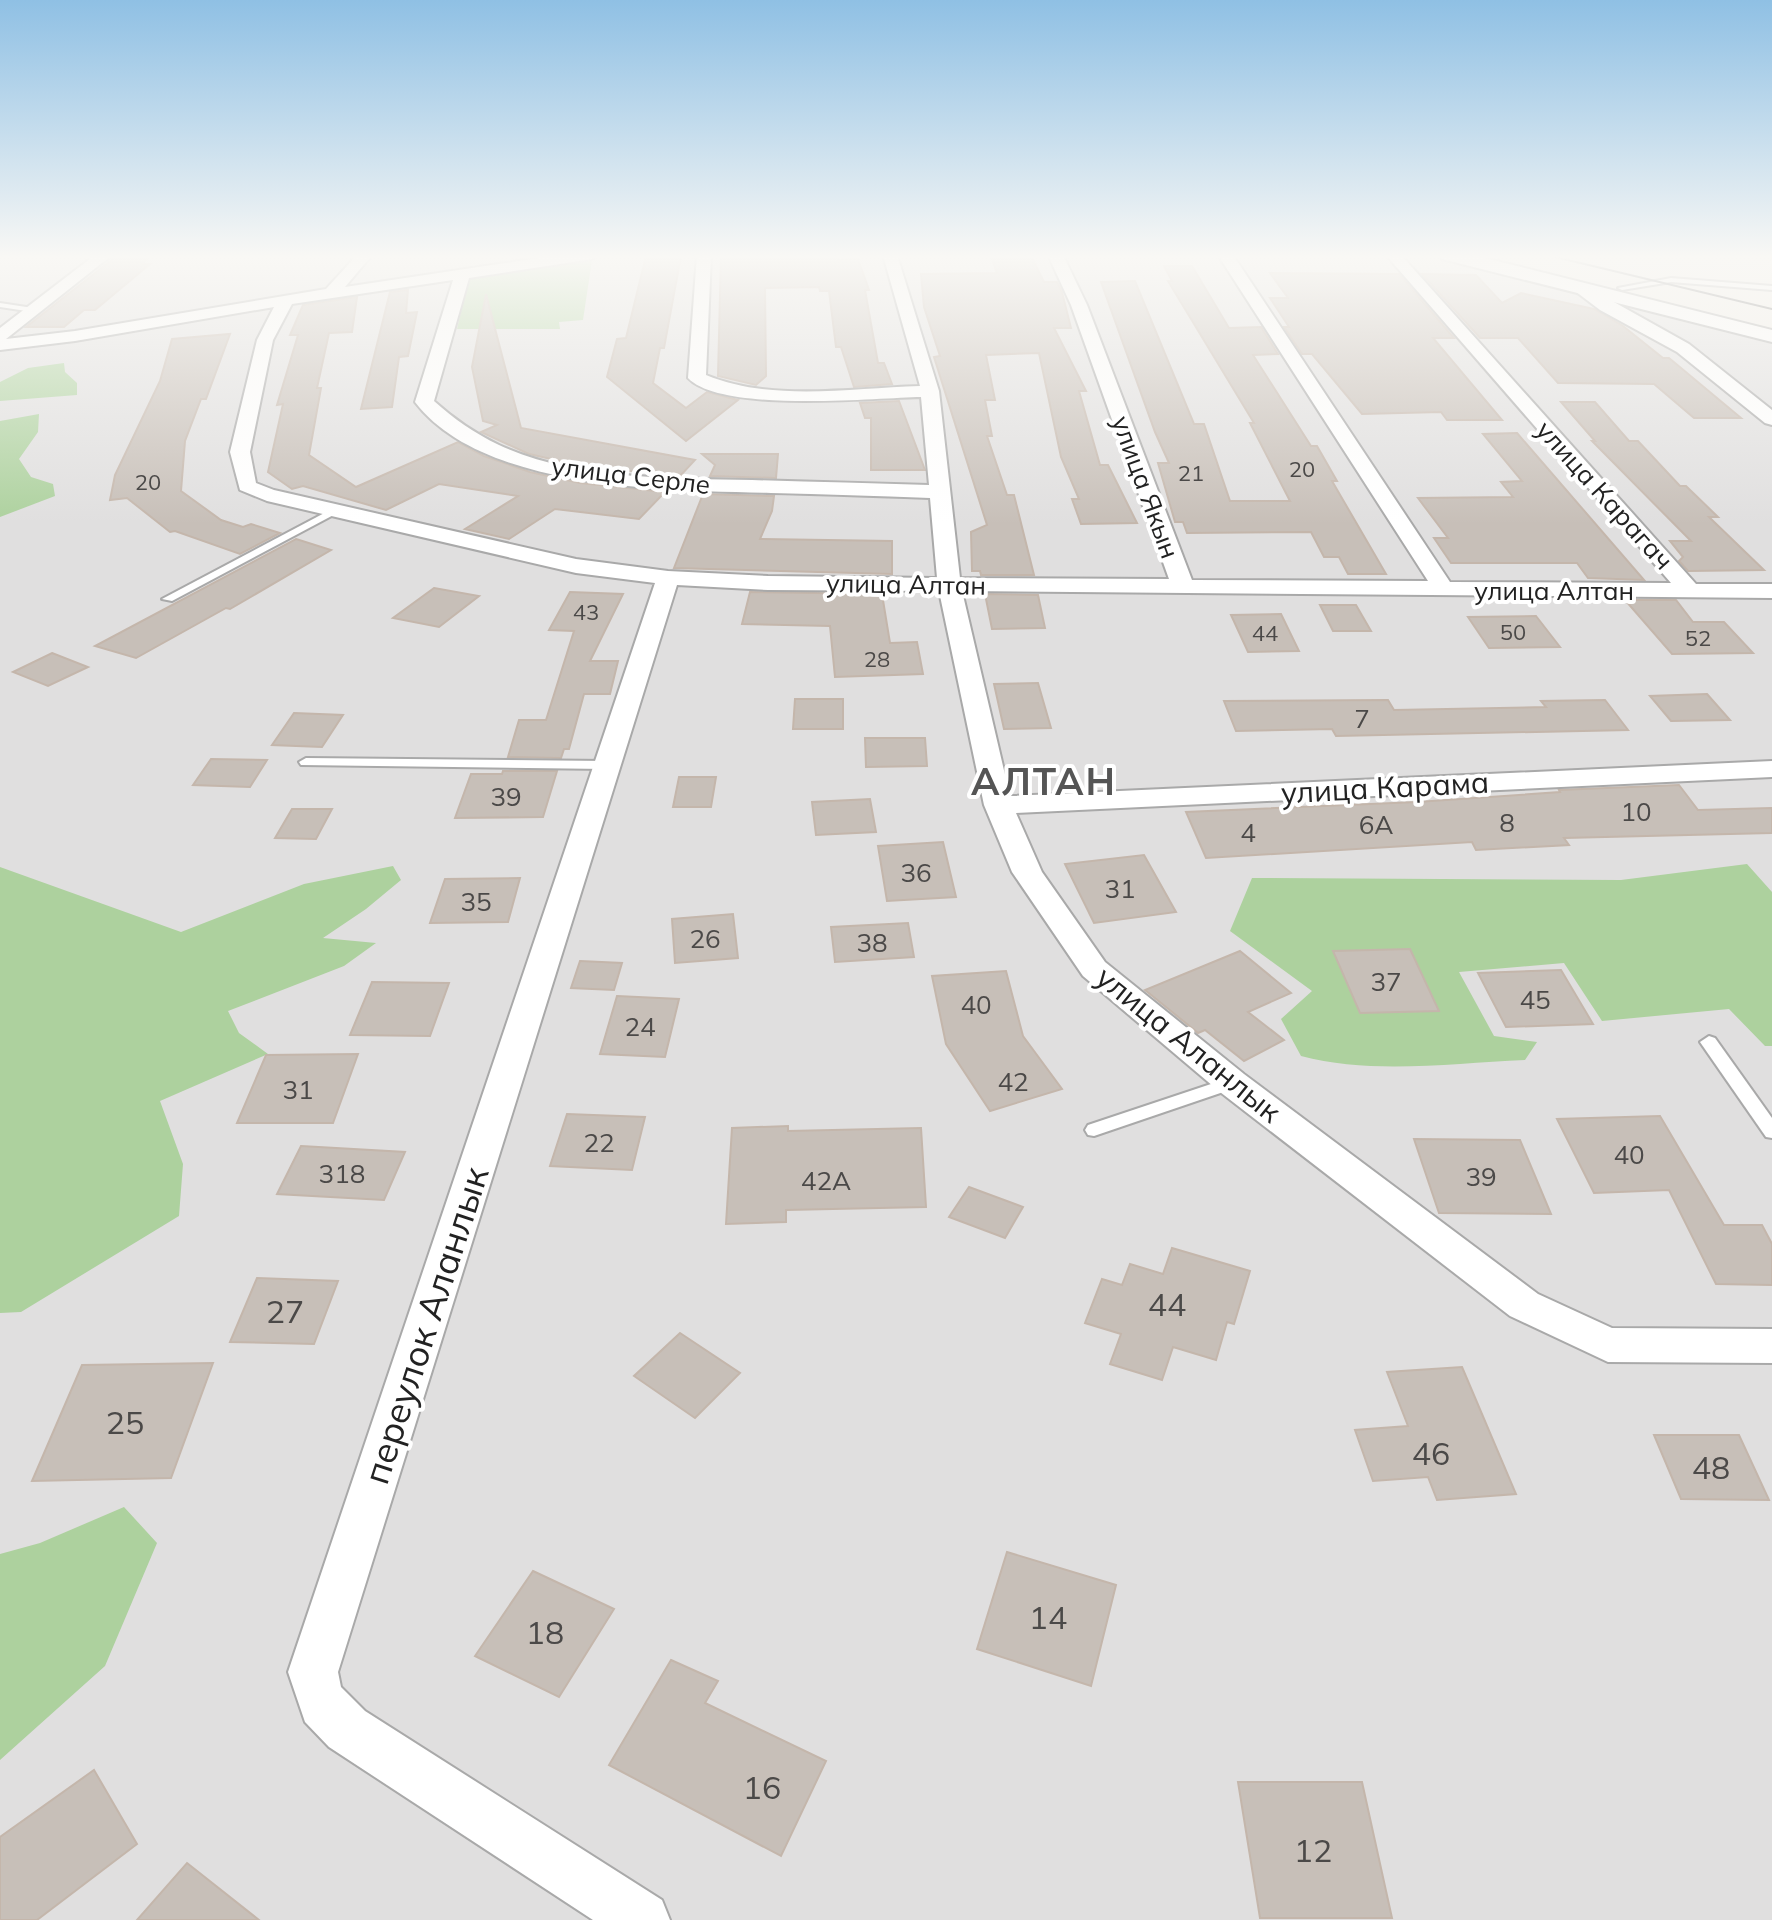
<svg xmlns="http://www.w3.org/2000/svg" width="1772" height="1920" font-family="Mulish,sans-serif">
	<rect width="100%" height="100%" fill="#f2efe9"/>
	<!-- residential -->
	<g fill="#e0dfdf">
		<polygon points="0,255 1419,255 1772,344 1772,1920 0,1920"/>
		<polygon points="1508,255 1772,255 1772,260 1513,257"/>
	</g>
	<!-- forest -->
	<g fill="#add19e">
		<polygon points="592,260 583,320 559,322 560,329 457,329 469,277"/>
		<polygon points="64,363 65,372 77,383 77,395 0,401 0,382 28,368"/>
		<polygon points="39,414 38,432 19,459 31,477 53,484 55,496 0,517 0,421"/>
		<path d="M1747,864l25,28v154h-7l-36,-37 -127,12 -38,-58 -105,9 35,64 43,6 -12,18c-73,3 -153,15 -224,-4l-20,-37 31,-28 -82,-60 22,-53 369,2z"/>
		<polygon points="393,866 401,880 366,909 323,938 376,943 344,966 228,1011 239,1033 268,1054 160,1101 183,1164 179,1216 21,1312 0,1313 0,867 181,932 304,884"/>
		<polygon points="124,1507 157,1543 105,1666 0,1760 0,1554 40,1543"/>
	</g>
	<!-- building -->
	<g fill="#c7bfb8" stroke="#c4b6ab" stroke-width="2">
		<polygon points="118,255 151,255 142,264 150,264 95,310 84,310 64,327 26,327"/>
		<polygon points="721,255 838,255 838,260 858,259 869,290 865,290 878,363 884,363 892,384 854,387 841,347 836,347 829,291 820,291 819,287 765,288 766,376 756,385 718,376"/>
		<polygon points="646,256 681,256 664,348 660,348 653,383 686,408 707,392 738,400 686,441 607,377 617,339 626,338"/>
		<polygon points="1031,256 1044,282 1057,282 1062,292 1071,328 1054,328 1086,391 1079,391 1100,465 1108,465 1137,523 1081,524 1072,499 1079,499 1061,457 1039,353 986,355 995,400 985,400 992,436 987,436 1007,495 1014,495 1034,575 981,575 980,571 972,571 971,532 987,525 934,357 940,356 924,307 921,274 997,273 991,257"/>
		<polygon points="1164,266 1192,266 1229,328 1261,327 1278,354 1253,355 1311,446 1317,446 1337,481 1332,481 1386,574 1348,574 1339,557 1324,557 1311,532 1187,533 1183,522 1175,522 1158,463 1169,463 1155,432 1101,282 1135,281 1194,424 1204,424 1230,501 1290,501 1250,423 1254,423 1168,281 1172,281"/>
		<polygon points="1270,273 1399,274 1454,338 1433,338 1502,420 1447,420 1441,412 1362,414 1312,354 1302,354 1284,327 1289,327 1270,298 1288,298"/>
		<polygon points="1422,274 1476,275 1502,303 1521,293 1594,309 1623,326 1663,358 1669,358 1741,418 1694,418 1654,384 1558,383 1518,338 1480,338"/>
		<polygon points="408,290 406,313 417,312 408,356 399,357 392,407 361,409 390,292"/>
		<polygon points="486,294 521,428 695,460 681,475 591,468 529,454 481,432 497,425 483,421 472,367"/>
		<polygon points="357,297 352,332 329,333 317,388 321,388 309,455 356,487 458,442 484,456 530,472 580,483 665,492 639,519 555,509 509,539 465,529 518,496 439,484 386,510 303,486 292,489 268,472 283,404 277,405 298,335 290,335 303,305"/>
		<polygon points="230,334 206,399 201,399 185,441 181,491 221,520 243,527 251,524 280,533 240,554 175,531 170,532 127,498 110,500 115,475 160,381 172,339"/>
		<polygon points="899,401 925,470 871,470 871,418 865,418 860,403"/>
		<polygon points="1561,402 1595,402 1629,441 1638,441 1680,486 1686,486 1718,517 1709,517 1764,570 1688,571 1679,561 1683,557 1670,541 1691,541 1592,441 1595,441"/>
		<polygon points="1517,433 1644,580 1588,578 1577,563 1451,563 1434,538 1448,538 1418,498 1513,497 1501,482 1522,481 1483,434"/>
		<polygon points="702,454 778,454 776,478 710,476 715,465"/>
		<polygon points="703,494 774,496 772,511 760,539 892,541 892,574 674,568"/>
		<polygon points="296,539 331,550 230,609 226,608 136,658 95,646"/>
		<polygon points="434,588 479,596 439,627 393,618"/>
		<polygon points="570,592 623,594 590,661 618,661 610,694 584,694 569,749 564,749 561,758 508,757 519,720 546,720 574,631 549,630"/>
		<polygon points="750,592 882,594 890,643 917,642 923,674 835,677 830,626 742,624"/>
		<polygon points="985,594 1038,595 1045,628 992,629"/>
		<polygon points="1625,600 1676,600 1693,622 1724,622 1753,653 1672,654"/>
		<polygon points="1320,605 1356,605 1371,631 1333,631"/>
		<polygon points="1281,614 1299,651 1248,652 1231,615"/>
		<polygon points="1536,616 1560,647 1489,648 1468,617"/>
		<polygon points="52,653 88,667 48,686 13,672"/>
		<polygon points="1038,683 1051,728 1004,729 994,684"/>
		<polygon points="1707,694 1730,720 1671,721 1650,696"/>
		<polygon points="795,699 843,699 843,729 793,729"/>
		<polygon points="1388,700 1394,710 1546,707 1541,701 1605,700 1628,730 1336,736 1332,729 1236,731 1224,701"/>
		<polygon points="294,713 343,715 322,747 272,745"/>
		<polygon points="865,738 925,738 927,766 866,767"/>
		<polygon points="211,759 267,760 250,787 193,785"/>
		<polygon points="503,771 557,771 543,817 455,818 471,774 502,774"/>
		<polygon points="679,777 716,777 711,807 673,807"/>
		<polygon points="1679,785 1698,810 1772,808 1772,833 1564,838 1569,845 1476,850 1472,842 1206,858 1186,812 1417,802 1560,792 1559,790"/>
		<polygon points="870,799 876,832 816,835 812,802"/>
		<polygon points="292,809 332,809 316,839 275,838"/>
		<polygon points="943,842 956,897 887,901 878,846"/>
		<polygon points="1144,855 1176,912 1094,923 1065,864"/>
		<polygon points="520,878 508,922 430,923 445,879"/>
		<polygon points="733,914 738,958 675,963 672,919"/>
		<polygon points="908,923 914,957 835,962 831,927"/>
		<polygon points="1410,949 1439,1011 1360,1013 1333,951"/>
		<polygon points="1240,951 1291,993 1248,1012 1284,1040 1244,1061 1205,1030 1198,1033 1145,990"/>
		<polygon points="580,961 622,963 614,990 571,988"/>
		<polygon points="1561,970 1593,1024 1506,1027 1478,973"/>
		<polygon points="1006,971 1023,1036 1062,1089 990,1111 946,1044 932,976"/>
		<polygon points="372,982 449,983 430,1036 350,1035"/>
		<polygon points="617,996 679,999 665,1057 600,1054"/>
		<polygon points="358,1054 333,1123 237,1123 266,1055"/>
		<polygon points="567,1114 645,1117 632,1170 550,1166"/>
		<polygon points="1660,1116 1724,1225 1762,1225 1772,1244 1772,1285 1716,1284 1669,1190 1594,1193 1557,1119"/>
		<polygon points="788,1126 788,1131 921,1128 926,1207 786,1210 786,1222 726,1224 732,1128"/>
		<polygon points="1414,1139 1520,1140 1551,1214 1439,1213"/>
		<polygon points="301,1146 405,1152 384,1200 277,1194"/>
		<polygon points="969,1187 1023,1207 1005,1238 949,1217"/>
		<polygon points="1172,1248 1250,1271 1234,1324 1227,1322 1216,1360 1173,1347 1162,1380 1110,1364 1121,1334 1085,1323 1102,1279 1122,1285 1130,1264 1163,1274"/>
		<polygon points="257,1278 338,1281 314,1344 230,1342"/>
		<polygon points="680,1333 740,1373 695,1418 634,1376"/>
		<polygon points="213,1363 171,1478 32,1481 82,1365"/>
		<polygon points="1462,1367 1516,1494 1437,1500 1428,1477 1373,1481 1355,1430 1408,1426 1387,1372"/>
		<polygon points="1654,1435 1739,1435 1769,1500 1681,1499"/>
		<polygon points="1007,1552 1116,1585 1091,1686 977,1649"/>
		<polygon points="533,1571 614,1609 559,1697 475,1656"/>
		<polygon points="671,1660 718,1681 705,1703 826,1761 781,1856 609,1765"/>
		<polygon points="94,1770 137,1844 37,1920 0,1920 0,1837"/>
		<polygon points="1238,1782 1362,1782 1392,1918 1260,1918"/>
		<polygon points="187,1863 259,1920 137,1920"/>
	</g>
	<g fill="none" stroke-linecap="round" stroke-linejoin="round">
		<defs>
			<g id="service">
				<polygon points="1671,278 1772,286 1772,290 1671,282 1622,290 1618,288"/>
				<polygon points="0,303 33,308 37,310 33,312 0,307"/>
				<polygon points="332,509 341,511 172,601 162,599"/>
				<polygon points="306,758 607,761 614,765 607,769 301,765 299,762"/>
				<polygon points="1709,1036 1715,1038 1772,1118 1772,1138 1766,1137 1700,1042"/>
				<polygon points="1232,1077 1238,1079 1241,1083 1238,1087 1094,1136 1088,1135 1085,1130 1088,1125"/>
			</g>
			<g id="minor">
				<path d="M95,255h17l-106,84 69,-8 251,-42 31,-34h15l-27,32 214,-32h40l-7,4 -123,19 -35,123c20,18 40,32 65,44 76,35 171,33 253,35 59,2 118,3 177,5l-8,-88c-48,1 -200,16 -233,-19l9,-123h14l-5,120c65,27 145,13 214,11l-37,-131h14l42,136 21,187 209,1 -98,-274 -23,-50h15l24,50 105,275 236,1 -210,-326h15l217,327 221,1 -285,-328h15l295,329h76v14l-810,-7 48,205 762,-35v16l-756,36 26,59 63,90 139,112 294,220 74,34 160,1v34l-164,-1 -98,-46 -290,-224 -137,-116 -71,-104 -28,-67 -45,-214 -171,-1 -91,-5 -339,1087 3,15 24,24 297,189 8,20h-77l-264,-173 -24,-25 -17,-50 367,-1089 -79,-10 -309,-72 -27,-11 -10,-38 27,-112 17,-33 -199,34 -75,9v-22zM453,280l-38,122c68,89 254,88 356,91 53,1 106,3 159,5l7,80 -169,-2 -100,-5 -92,-12 -302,-69 -18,-7 -6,-31 23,-112 19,-36z"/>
				<polygon points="1580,283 1689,344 1772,410 1772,425 1765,423 1677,352 1600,310 1575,291 1575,285"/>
			</g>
			<polygon id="tertiary" points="1440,255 1473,255 1772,330 1772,342 1442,259"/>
		</defs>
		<!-- service casing -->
		<use href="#service" stroke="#a9a9a9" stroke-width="4"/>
		<!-- minor casing -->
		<use href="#minor" stroke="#a9a9a9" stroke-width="4"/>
		<!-- tertiary casing -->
		<use href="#tertiary" stroke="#a9a9a9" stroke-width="4"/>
		<!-- service -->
		<use href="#service" fill="#fff" fill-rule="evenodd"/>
		<!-- minor -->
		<use href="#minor" fill="#fff" fill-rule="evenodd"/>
		<!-- tertiary -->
		<use href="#tertiary" fill="#fff" fill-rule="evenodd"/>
		<!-- tram -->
		<polyline stroke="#707070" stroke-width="2" points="1547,255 1772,309"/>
	</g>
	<!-- sky -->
	<linearGradient id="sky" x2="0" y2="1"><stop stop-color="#8fc0e4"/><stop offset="0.49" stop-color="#f9f8f5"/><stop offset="1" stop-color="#f9f8f5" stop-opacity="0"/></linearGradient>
	<rect width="1772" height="524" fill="url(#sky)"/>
	<g text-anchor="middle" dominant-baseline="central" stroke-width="8" stroke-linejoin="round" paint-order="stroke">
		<!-- far-number labels -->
		<g font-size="22" fill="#4b4948">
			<text x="1302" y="469">20</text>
			<text x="1191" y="473">21</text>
			<text x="148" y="482">20</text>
			<text x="586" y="612">43</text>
			<text x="1513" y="632">50</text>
			<text x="1265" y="633">44</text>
			<text x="1698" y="638">52</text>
			<text x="877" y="659">28</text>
		</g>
		<!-- far-street labels -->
		<g font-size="26" fill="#222" stroke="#fff">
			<text transform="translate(631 475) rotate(7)">улица Серле</text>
			<text transform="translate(1146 487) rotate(70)">улица Якын</text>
			<text transform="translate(1605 495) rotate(48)">улица Карагач</text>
			<text transform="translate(906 584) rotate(1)">улица Алтан</text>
			<text x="1554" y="590">улица Алтан</text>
		</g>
		<!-- number labels -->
		<g font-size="26" fill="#4b4948">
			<text x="1362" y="718">7</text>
			<text x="506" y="796">39</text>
			<text x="1636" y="811">10</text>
			<text x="1507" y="822">8</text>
			<text x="1376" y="824">6А</text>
			<text x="1248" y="832">4</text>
			<text x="916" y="872">36</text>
			<text x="1120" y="888">31</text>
			<text x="476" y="901">35</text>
			<text x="705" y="938">26</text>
			<text x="872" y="942">38</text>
			<text x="1386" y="981">37</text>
			<text x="1535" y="999">45</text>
			<text x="976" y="1004">40</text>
			<text x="640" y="1026">24</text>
			<text x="1013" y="1081">42</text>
			<text x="298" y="1089">31</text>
			<text x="599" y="1142">22</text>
			<text x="1629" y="1154">40</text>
			<text x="342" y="1173">318</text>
			<text x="1481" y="1176">39</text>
			<text x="826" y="1180">42А</text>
		</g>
		<!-- street labels -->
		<g font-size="30" fill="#222" stroke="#fff">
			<text transform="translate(1385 787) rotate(-3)">улица Карама</text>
			<text transform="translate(1189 1044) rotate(39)">улица Аланлык</text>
		</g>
		<!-- near-number labels -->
		<g font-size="32" fill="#4b4948">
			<text x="1167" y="1304">44</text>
			<text x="285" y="1311">27</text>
			<text x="125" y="1422">25</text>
			<text x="1431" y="1453">46</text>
			<text x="1711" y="1467">48</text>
			<text x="1048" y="1617">14</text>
			<text x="545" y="1632">18</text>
			<text x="762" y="1787">16</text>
			<text x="1313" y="1850">12</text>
		</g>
		<!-- near-street labels -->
		<g font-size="36" fill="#222" stroke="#fff">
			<text transform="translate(425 1325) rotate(-72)">переулок Аланлык</text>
		</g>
		<!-- district labels -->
		<g font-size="38" font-weight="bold" letter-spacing="2" fill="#555" stroke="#fff">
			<text x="1044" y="781">АЛТАН</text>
		</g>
	</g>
</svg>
